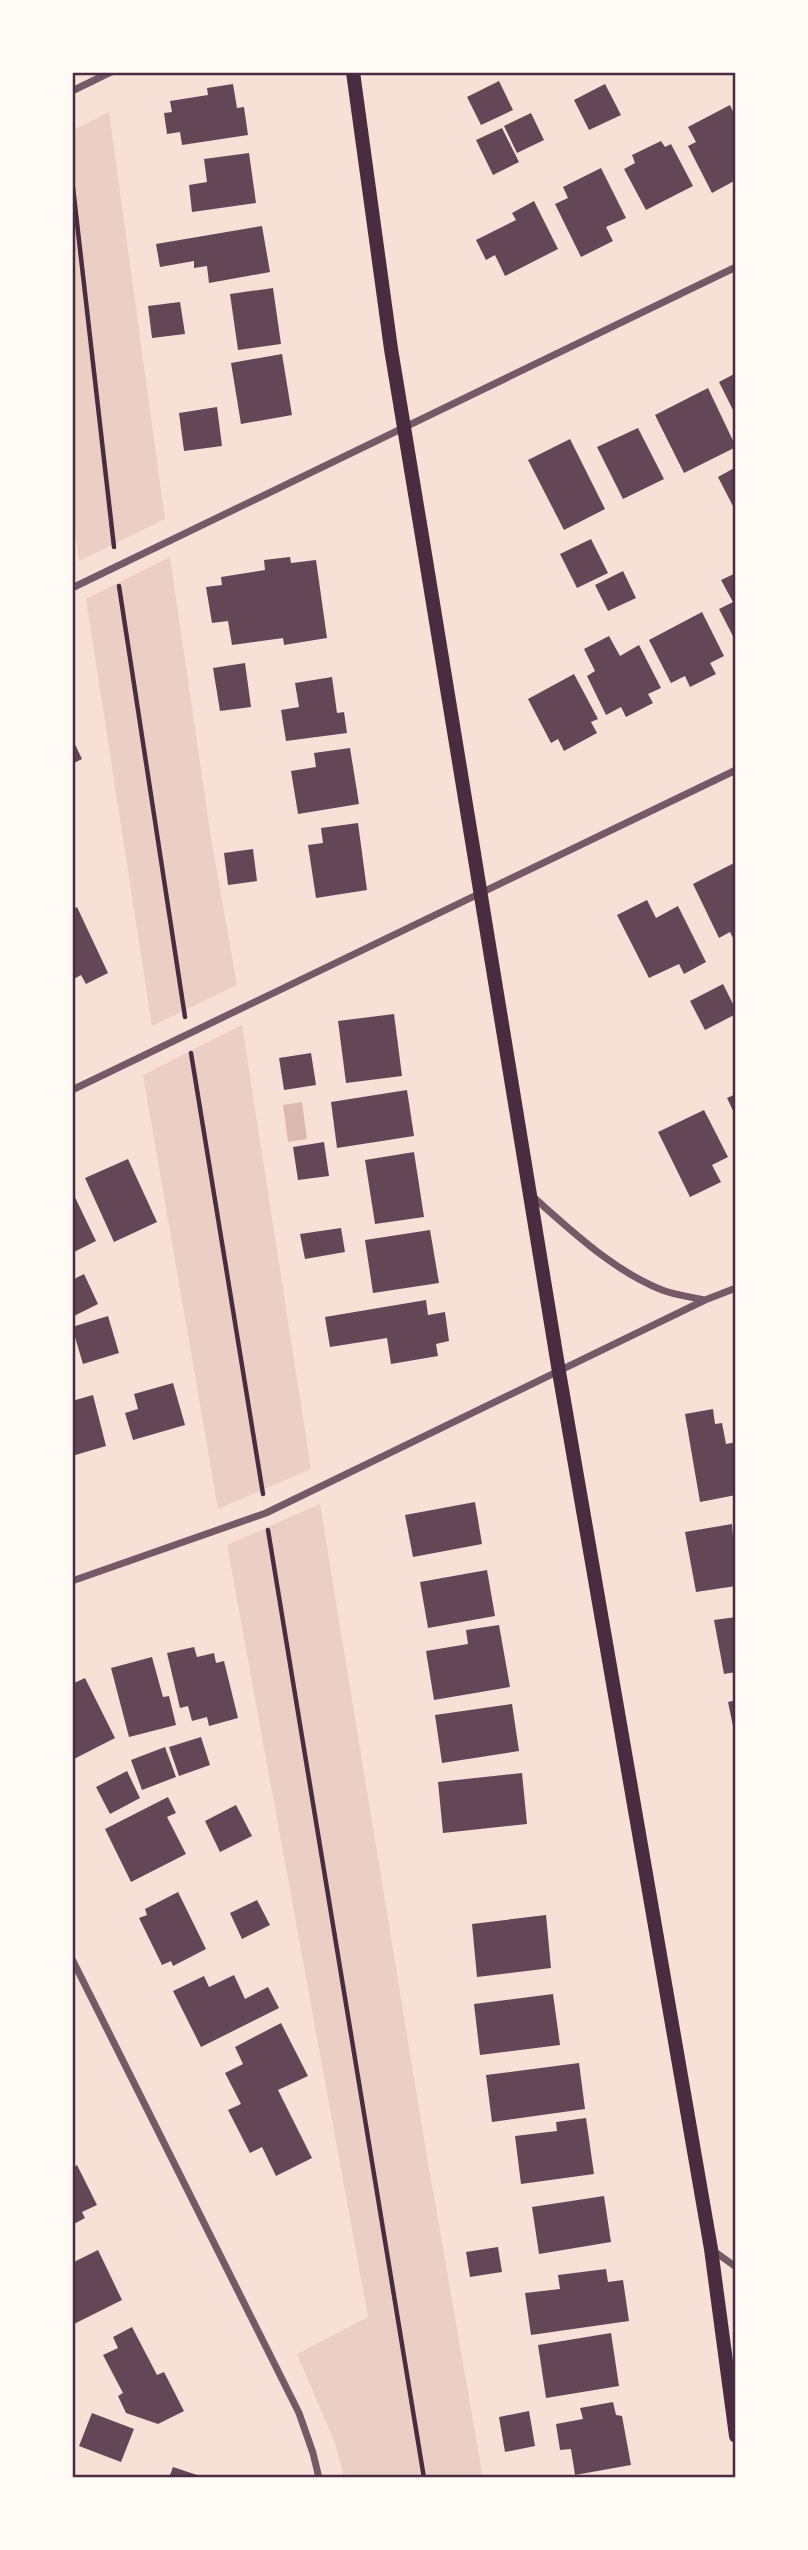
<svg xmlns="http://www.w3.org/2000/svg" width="808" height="2550" font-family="Poppins,sans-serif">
	<rect width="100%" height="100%" fill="#f7e1d7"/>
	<!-- green -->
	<g fill="#ebcfc5">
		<polygon points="109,112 165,519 79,561 72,507 72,131"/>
		<polygon points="170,557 211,838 237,985 152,1026 86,599"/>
		<polygon points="242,1025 311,1469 218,1509 143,1075"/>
		<polygon points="320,1504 425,2145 483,2478 344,2478 335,2443 297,2354 368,2317 227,1545"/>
	</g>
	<!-- water -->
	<polygon fill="#dcb8b0" points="302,1102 307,1139 288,1142 283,1105"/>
	<!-- building -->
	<g fill="#644757">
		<polygon points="499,81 513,110 481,125 467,97"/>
		<polygon points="233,84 237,108 244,107 248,135 182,145 180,132 167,134 164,113 172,112 170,101 208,95 207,88"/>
		<polygon points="605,84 621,115 589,130 574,100"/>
		<polygon points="730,105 736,118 736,180 712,193 688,146 696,142 688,127"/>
		<polygon points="531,113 544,140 517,153 504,126"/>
		<polygon points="502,128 519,162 493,175 476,140"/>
		<polygon points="661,141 665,147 671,144 693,186 646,210 624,169 635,163 632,155"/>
		<polygon points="249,153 256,203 192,212 189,185 207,182 204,159"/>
		<polygon points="601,168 626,218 606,227 613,241 581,257 555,204 568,198 563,187"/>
		<polygon points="534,201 558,249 505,276 495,255 486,260 476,240 516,220 512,213"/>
		<polygon points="262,226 270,272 209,283 207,266 194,268 194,261 160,267 156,244"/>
		<polygon points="273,288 281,344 238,350 230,294"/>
		<polygon points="180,302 185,334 152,338 148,306"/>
		<polygon points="282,354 292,415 241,424 231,363"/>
		<polygon points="736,373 736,416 719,382"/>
		<polygon points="708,388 736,447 684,473 655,415"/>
		<polygon points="217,407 222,446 184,451 179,413"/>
		<polygon points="638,428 664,479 623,499 597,447"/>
		<polygon points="570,439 605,509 564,530 528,460"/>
		<polygon points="736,467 736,512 718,477"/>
		<polygon points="591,539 608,573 577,588 560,554"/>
		<polygon points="290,557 291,563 316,560 327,638 284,645 283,638 232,645 228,621 212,623 206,587 222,585 221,577 265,570 264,560"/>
		<polygon points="623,571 636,598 608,611 595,585"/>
		<polygon points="736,573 736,642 719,609 733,602 721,580"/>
		<polygon points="702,612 724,656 710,663 716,674 690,687 685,676 671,683 649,640"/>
		<polygon points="609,636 620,656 639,645 661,688 648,694 653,703 626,717 621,707 606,715 587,676 595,671 584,649"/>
		<polygon points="245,663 251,707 220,711 213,668"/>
		<polygon points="574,674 598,719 591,722 597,733 564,751 558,739 551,743 528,699"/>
		<polygon points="332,677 337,713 344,712 347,733 286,741 281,710 299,707 295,683"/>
		<polygon points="72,738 82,759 72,764"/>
		<polygon points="350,748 359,804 298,814 291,771 316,767 314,753"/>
		<polygon points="358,823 367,890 316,898 308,845 323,843 321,828"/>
		<polygon points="253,849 257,881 228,885 224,853"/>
		<polygon points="736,862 736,944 730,932 719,938 693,884"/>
		<polygon points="647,900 656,918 678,906 706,962 684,974 679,964 649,978 617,915"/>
		<polygon points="77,907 108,973 86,984 81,975 72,980 72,910"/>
		<polygon points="723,984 736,1010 736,1014 705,1030 690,1001"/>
		<polygon points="394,1014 402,1076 346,1083 338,1021"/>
		<polygon points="311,1053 316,1085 284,1090 279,1058"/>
		<polygon points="407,1090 414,1136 337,1148 331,1102"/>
		<polygon points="736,1094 736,1117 727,1098"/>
		<polygon points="704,1110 728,1157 712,1165 721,1182 690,1197 658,1132"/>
		<polygon points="324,1142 329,1176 298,1180 293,1147"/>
		<polygon points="414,1152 424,1217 375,1224 365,1160"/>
		<polygon points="128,1159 157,1222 114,1242 85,1178"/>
		<polygon points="72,1191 96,1241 72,1253"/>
		<polygon points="341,1228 345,1252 305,1259 300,1234"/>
		<polygon points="430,1230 439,1283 373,1293 365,1240"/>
		<polygon points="84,1274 98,1304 72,1317 72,1280"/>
		<polygon points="426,1300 428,1315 445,1312 449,1341 436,1344 438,1356 391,1364 387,1338 330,1347 325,1317"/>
		<polygon points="108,1316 119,1353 83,1364 72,1327"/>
		<polygon points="173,1383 185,1425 133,1440 125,1413 138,1409 134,1394"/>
		<polygon points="93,1395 106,1446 72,1456 72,1401"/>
		<polygon points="713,1409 715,1424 722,1423 726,1444 736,1442 736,1495 700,1502 685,1414"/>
		<polygon points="475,1502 482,1544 413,1557 405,1515"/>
		<polygon points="732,1524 733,1537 736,1536 736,1586 696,1592 685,1532"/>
		<polygon points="487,1570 495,1616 428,1628 420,1582"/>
		<polygon points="736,1617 736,1672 724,1674 714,1620"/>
		<polygon points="499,1625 510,1687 434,1700 426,1651 468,1644 466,1630"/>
		<polygon points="194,1647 197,1657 214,1653 216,1663 224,1661 238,1718 209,1726 207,1717 192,1721 188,1706 180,1708 167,1653"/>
		<polygon points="152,1657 163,1697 169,1696 176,1725 129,1737 111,1668"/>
		<polygon points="85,1678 115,1738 72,1760 72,1684"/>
		<polygon points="736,1700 736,1736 735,1736 728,1702"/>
		<polygon points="512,1704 519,1751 442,1763 435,1715"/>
		<polygon points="201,1737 210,1765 179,1776 169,1747"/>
		<polygon points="165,1747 176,1777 142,1790 131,1760"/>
		<polygon points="127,1771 140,1798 110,1814 96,1787"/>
		<polygon points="522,1773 527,1824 443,1833 438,1782"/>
		<polygon points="168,1797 176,1813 167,1817 186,1854 131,1882 105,1829"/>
		<polygon points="236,1805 252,1836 220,1852 205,1821"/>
		<polygon points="178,1892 206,1949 173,1966 171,1961 162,1965 139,1918 147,1915 145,1909"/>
		<polygon points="257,1900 270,1925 242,1939 230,1913"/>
		<polygon points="546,1915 551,1968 477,1977 472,1924"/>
		<polygon points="234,1975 245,1999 268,1987 279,2008 201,2047 173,1991 204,1976 209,1987"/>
		<polygon points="553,1994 560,2045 480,2055 474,2004"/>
		<polygon points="281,2023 308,2076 278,2090 312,2158 276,2176 262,2147 250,2153 228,2110 241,2104 225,2073 243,2064 235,2047"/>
		<polygon points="579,2063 585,2109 492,2122 486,2075"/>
		<polygon points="586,2118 594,2174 521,2184 515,2136 557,2131 556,2122"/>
		<polygon points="77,2165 97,2205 82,2212 85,2218 72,2225 72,2168"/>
		<polygon points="604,2196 611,2242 539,2254 532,2207"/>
		<polygon points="498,2247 502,2272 470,2277 466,2252"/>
		<polygon points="98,2250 122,2300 72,2325 72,2263"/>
		<polygon points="606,2269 608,2282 623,2280 629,2321 531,2335 525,2293 560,2289 558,2275"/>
		<polygon points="132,2327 157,2375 164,2372 184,2411 158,2424 126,2413 118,2396 123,2393 103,2355 118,2348 113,2337"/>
		<polygon points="611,2333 619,2386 546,2398 538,2345"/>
		<polygon points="613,2402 616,2415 622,2416 631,2465 575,2475 571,2449 560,2450 556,2424 583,2419 580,2408"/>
		<polygon points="529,2411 535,2446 505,2452 499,2417"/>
		<polygon points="92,2413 134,2429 121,2462 79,2446"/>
		<polygon points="173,2467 206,2478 169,2478"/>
	</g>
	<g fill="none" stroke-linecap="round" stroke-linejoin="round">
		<!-- path -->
		<g stroke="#4a2c40" stroke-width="4.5">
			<polyline points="72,179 114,547"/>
			<polyline points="119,586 185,1017"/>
			<polyline points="191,1053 263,1494"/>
			<polyline points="268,1530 424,2478"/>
		</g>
		<!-- minor -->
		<g stroke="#755966" stroke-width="7">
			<polyline points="72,91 111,72"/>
			<polyline points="72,588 736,267"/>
			<polyline points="72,1090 736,770"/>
			<path d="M532,1196c40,35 80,74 130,94 13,5 29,7 42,10"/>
			<polyline points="72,1581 266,1513 705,1300 736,1288"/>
			<polyline points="72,1959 299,2413 313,2453 319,2478"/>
			<polyline points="711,2249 736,2267"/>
		</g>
		<!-- secondary -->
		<polyline stroke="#4a2c40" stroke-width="14" points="353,72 391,349 421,530 559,1372 711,2249 736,2436"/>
	</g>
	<!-- border -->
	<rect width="808" height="2550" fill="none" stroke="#fffaf5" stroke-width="147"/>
	<rect x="74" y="74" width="660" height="2402" fill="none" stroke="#4a2c40" stroke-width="2.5"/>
</svg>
